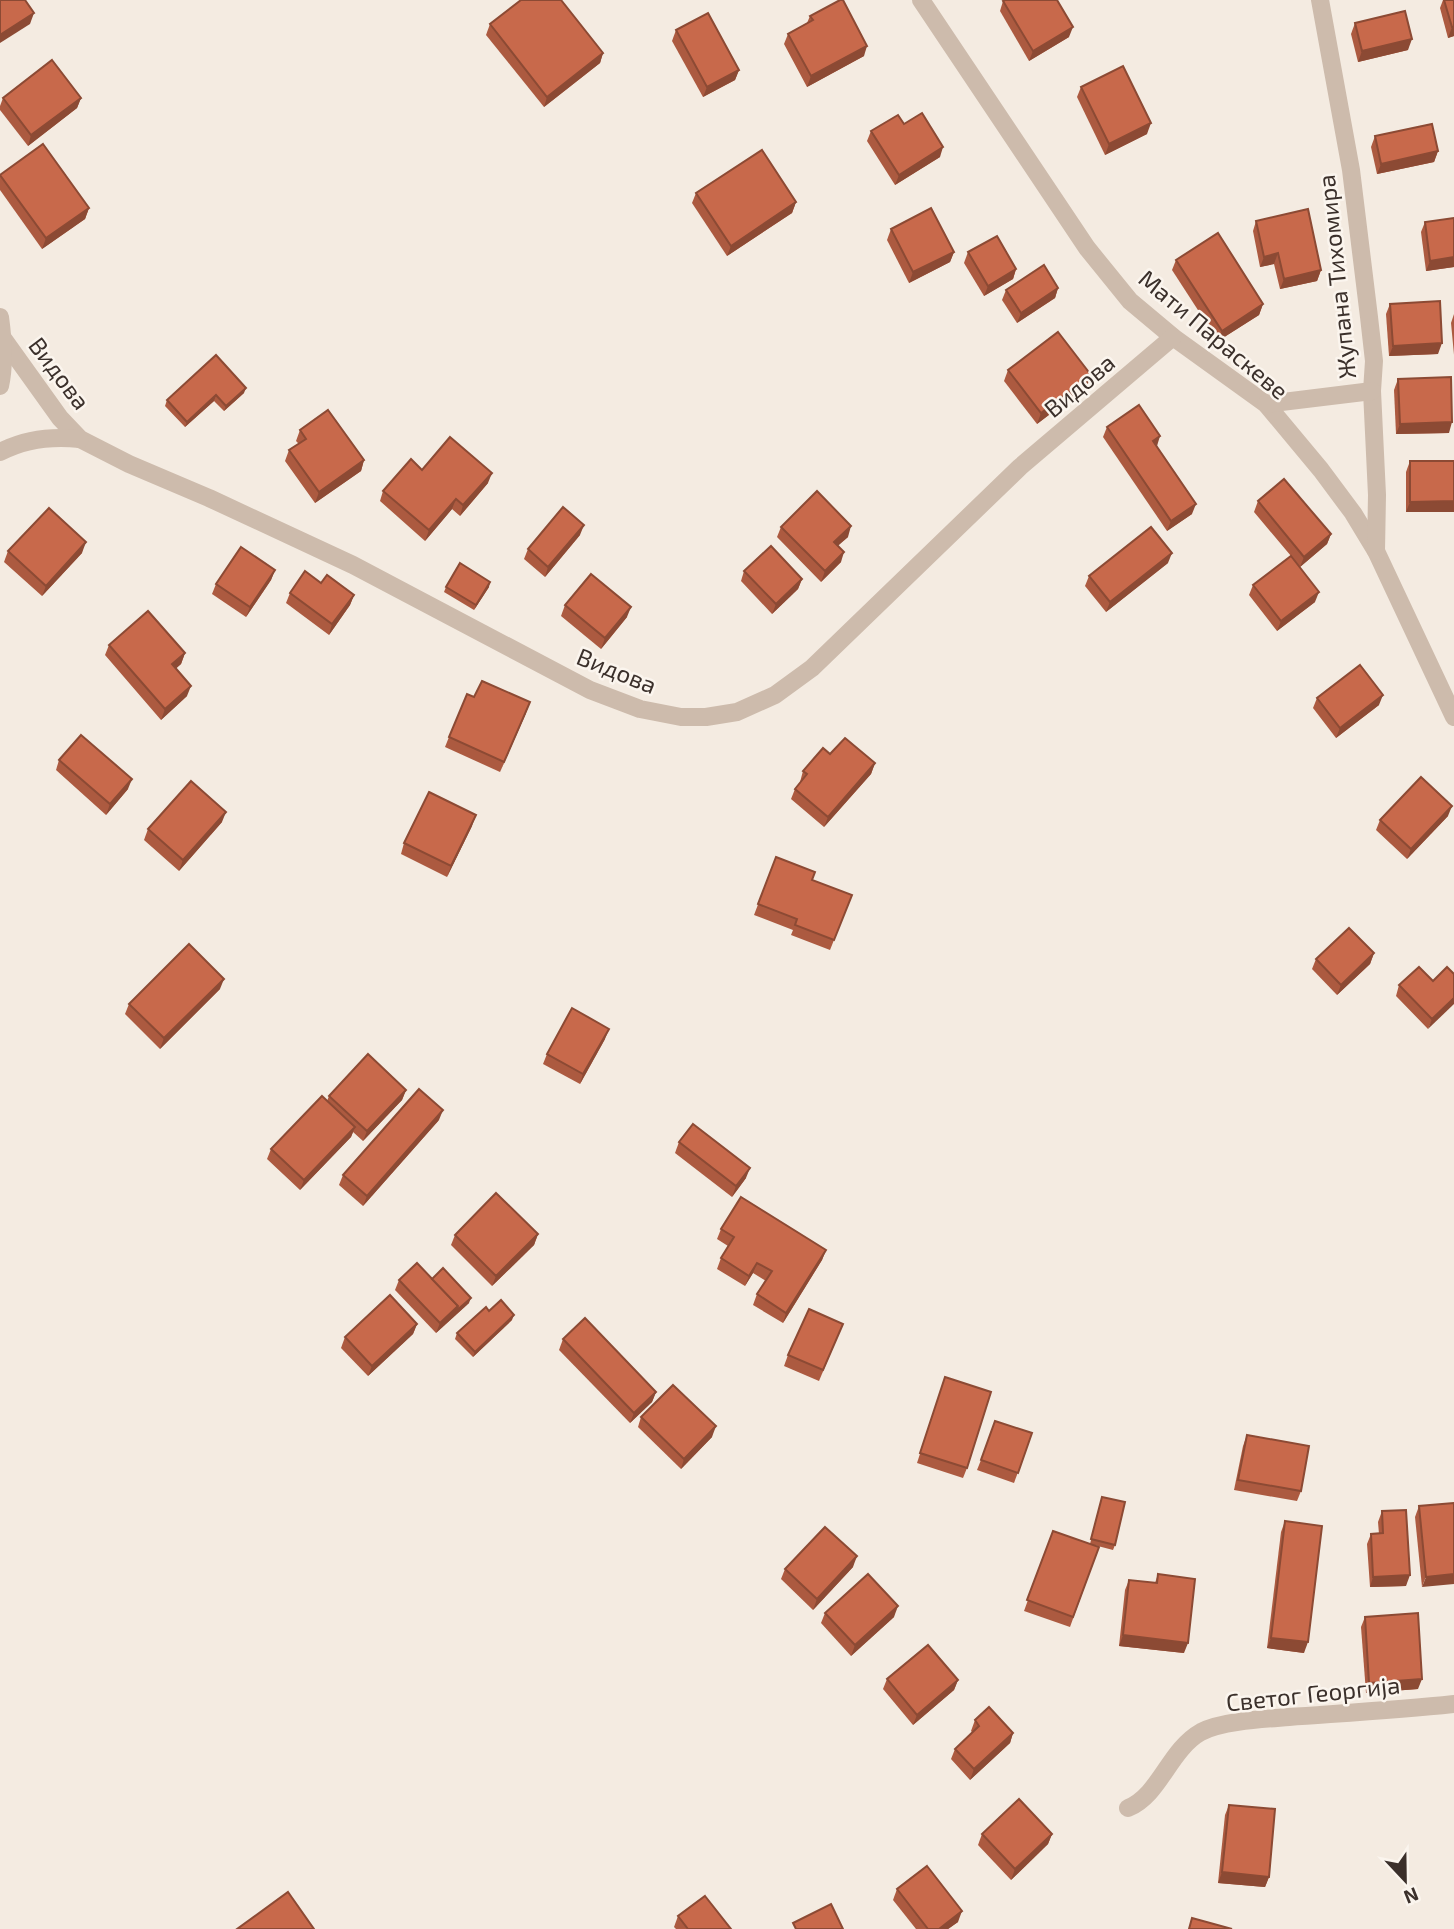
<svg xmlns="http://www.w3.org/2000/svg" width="1454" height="1929" font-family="'Exo 2',sans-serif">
	<rect width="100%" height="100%" fill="#f4ebe1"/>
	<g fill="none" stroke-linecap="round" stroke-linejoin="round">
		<!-- minor -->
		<g stroke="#cdbbac" stroke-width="18">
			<polyline points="921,0 1087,248 1130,301 1173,337 1266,404 1321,470 1353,513 1376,551 1454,717"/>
			<polyline points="1320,0 1351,170 1369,317 1374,361 1372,391 1377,495 1376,551"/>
			<polyline points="2,337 60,418 80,439 129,464 209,498 353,565 590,690 640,709 681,717 706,717 737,712 775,695 812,668 1020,467 1173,337"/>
			<polyline points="1266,404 1372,391"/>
			<path d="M0,452c25,-13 53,-16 80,-13"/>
			<path d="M1128,1808c32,-13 41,-58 73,-76 21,-11 64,-13 88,-15 55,-4 110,-7 165,-13"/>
		</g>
		<!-- tertiary -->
		<path stroke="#cdbbac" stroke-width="18" d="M0,317c3,22 5,47 0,69"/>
	</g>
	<!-- wall -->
	<g fill="#ac5a40">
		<polygon points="1443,0 1454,0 1454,36 1448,38 1440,8"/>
		<polygon points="1003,1 1069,37 1029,61 1000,11"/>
		<polygon points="810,16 864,56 807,87 784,44 788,34 807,23"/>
		<polygon points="1355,23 1408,50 1358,62 1351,34"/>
		<polygon points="490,24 603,53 600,63 544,107 486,35"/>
		<polygon points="676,30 739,70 735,80 703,97 672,41"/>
		<polygon points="1081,87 1147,134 1105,155 1077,97"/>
		<polygon points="3,98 81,98 77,108 28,146 0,110 0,106"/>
		<polygon points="904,124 940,157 895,185 867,141 871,131"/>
		<polygon points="1375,136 1438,151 1434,162 1377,174 1371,147"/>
		<polygon points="0,175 89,208 85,219 42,249 0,190"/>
		<polygon points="696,193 796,202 792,213 727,256 692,203"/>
		<polygon points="1454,218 1454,267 1426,271 1421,232 1425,222"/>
		<polygon points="1256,221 1321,270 1317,281 1280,289 1274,264 1260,267 1253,231"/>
		<polygon points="891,229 954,252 950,262 909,283 887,240"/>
		<polygon points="968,252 1016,269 1013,279 984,296 964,263"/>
		<polygon points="1176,260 1263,304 1259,315 1218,341 1172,270"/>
		<polygon points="1058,288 1055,298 1017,323 1002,300 1006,290"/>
		<polygon points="1390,304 1438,354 1389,356 1386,314"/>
		<polygon points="1454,314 1454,355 1451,323"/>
		<polygon points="1008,370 1087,386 1037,424 1004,381"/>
		<polygon points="1398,379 1449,433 1396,434 1394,390"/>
		<polygon points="244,393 224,411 214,401 185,427 165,406 167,400"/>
		<polygon points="1107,427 1157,446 1192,514 1167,531 1103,437"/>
		<polygon points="300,430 364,460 361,471 315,503 285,461 289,450 299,444 296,441"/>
		<polygon points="1410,461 1454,461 1454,512 1406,512 1406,472"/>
		<polygon points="422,470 488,483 460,516 452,509 425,541 380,501 383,491"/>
		<polygon points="1258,501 1331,534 1327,544 1300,567 1315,602 1277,631 1249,595 1253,585 1291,556 1254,512"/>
		<polygon points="781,527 848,537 838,545 841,562 821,582 777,537"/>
		<polygon points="580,535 545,577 524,559 528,549"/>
		<polygon points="8,551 82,553 42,596 4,562"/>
		<polygon points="1168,563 1106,612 1085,586 1089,576"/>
		<polygon points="275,570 271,580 246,617 212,594 216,584"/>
		<polygon points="744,571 802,579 798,589 772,614 741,581"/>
		<polygon points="321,583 354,595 350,605 329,635 286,603 290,593"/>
		<polygon points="446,587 489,587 474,610 444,592"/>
		<polygon points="565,605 627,617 601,649 561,616"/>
		<polygon points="109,645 185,653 181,664 176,668 187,696 161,720 105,655"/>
		<polygon points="474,697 526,713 500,772 445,747 449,737"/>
		<polygon points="1317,698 1379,705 1336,738 1313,708"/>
		<polygon points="830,754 875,763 871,774 824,827 791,799 795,789 801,782 800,782 803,771"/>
		<polygon points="59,760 128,789 106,815 56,770"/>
		<polygon points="1448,816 1407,859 1376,830 1380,820"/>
		<polygon points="222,822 179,871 144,840 148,829"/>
		<polygon points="472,826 447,877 401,854 404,843"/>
		<polygon points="776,857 812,880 852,895 830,950 791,935 793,930 754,915"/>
		<polygon points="1374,953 1370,964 1337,995 1312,969 1316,959"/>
		<polygon points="1454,974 1428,1029 1396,996 1399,985 1433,981"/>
		<polygon points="220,989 160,1049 125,1014 129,1004"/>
		<polygon points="605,1039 580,1084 543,1064 547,1054"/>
		<polygon points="406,1090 402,1100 363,1141 353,1132 351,1137 300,1190 267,1159 271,1149 327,1101 329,1096"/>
		<polygon points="439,1120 363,1206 339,1185 343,1175"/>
		<polygon points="679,1142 746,1178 732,1197 675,1153"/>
		<polygon points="721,1229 826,1250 822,1260 783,1323 753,1305 757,1294 766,1281 753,1273 745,1286 717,1269 721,1258 728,1246 717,1239"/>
		<polygon points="538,1234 534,1245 492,1286 451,1245 455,1235"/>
		<polygon points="432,1279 469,1303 436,1333 395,1290 399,1280"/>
		<polygon points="512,1320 473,1357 455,1339 457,1333"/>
		<polygon points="417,1324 413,1334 368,1376 341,1348 345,1337"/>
		<polygon points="843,1324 819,1381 784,1366 788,1355"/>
		<polygon points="563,1339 656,1392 652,1402 630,1423 559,1350"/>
		<polygon points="945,1377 967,1468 963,1478 917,1463"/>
		<polygon points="641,1417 712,1437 681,1469 638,1427"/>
		<polygon points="1032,1433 1014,1483 977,1470 981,1460"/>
		<polygon points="1247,1435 1301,1491 1297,1501 1234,1490 1243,1446"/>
		<polygon points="1102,1497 1115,1545 1113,1550 1094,1545 1099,1547 1070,1627 1024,1611 1053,1531 1090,1544"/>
		<polygon points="1454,1503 1422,1587 1415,1517 1419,1506"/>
		<polygon points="1382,1511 1406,1586 1370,1587 1367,1544 1371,1534 1379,1534 1378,1522"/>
		<polygon points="1285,1521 1304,1653 1267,1648 1281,1532"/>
		<polygon points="853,1567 813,1610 781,1579 785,1569"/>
		<polygon points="1158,1574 1184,1653 1119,1646 1125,1590 1129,1580 1155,1583"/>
		<polygon points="825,1613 894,1617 851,1656 821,1623"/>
		<polygon points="1365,1617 1418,1689 1366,1693 1361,1627"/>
		<polygon points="887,1679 958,1680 954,1690 913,1725 883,1689"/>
		<polygon points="975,1720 1013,1733 1010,1743 970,1780 951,1759 955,1749 972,1732 971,1731"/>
		<polygon points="1229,1805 1269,1877 1265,1887 1218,1883 1225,1815"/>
		<polygon points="982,1834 1052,1834 1048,1844 1011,1880 978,1845"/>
		<polygon points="897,1889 958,1922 948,1929 916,1929 893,1900"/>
		<polygon points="678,1916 731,1929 676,1929 674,1927"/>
	</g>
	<!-- shaded-wall -->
	<g fill="#8c4a34">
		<polygon points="34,13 30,24 0,43 0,35"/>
		<polygon points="1073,27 1069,37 1029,61 1033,51"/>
		<polygon points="1452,27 1454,27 1454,36 1448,38"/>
		<polygon points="1412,39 1408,50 1358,62 1362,51"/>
		<polygon points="867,46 864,56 807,87 811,76"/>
		<polygon points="603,53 600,63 544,107 547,97"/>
		<polygon points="739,70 735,80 703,97 707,87"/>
		<polygon points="81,98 77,108 28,146 31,135"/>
		<polygon points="1151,123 1147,134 1105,155 1109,144"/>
		<polygon points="943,147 940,157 895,185 899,175"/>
		<polygon points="1438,151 1434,162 1377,174 1381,164"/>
		<polygon points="796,202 792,213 727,256 731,246"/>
		<polygon points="89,208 85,219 42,249 46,238"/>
		<polygon points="954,252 950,262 909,283 913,272"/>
		<polygon points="1278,253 1274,264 1260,267 1264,257"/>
		<polygon points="1454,257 1454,267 1426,271 1430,261"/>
		<polygon points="1016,269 1013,279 984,296 988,286"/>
		<polygon points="1321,270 1317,281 1280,289 1284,279"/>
		<polygon points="1058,288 1055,298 1017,323 1021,313"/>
		<polygon points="1263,304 1259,315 1218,341 1222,331"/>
		<polygon points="1442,343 1438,354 1389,356 1393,346"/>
		<polygon points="1091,375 1087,386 1037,424 1041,413"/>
		<polygon points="246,388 244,393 224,411 226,406"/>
		<polygon points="216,395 214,401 185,427 187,422"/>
		<polygon points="1452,422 1449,433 1396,434 1400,424"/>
		<polygon points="1160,436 1157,446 1153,441"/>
		<polygon points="364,460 361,471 315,503 319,492"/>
		<polygon points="492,473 488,483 460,516 463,505"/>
		<polygon points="456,499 452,509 425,541 429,530"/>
		<polygon points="1454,501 1454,512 1406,512 1410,502"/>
		<polygon points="1196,504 1192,514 1167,531 1171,521"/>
		<polygon points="584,525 580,535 545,577 548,567"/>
		<polygon points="851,526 848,537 831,552 834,542"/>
		<polygon points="1331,534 1327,544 1300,567 1304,557"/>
		<polygon points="86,542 82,553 42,596 46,586"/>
		<polygon points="844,552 841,562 821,582 825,571"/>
		<polygon points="1172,553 1168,563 1106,612 1110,602"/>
		<polygon points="275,570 271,580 246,617 250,607"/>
		<polygon points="802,579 798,589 772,614 776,604"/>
		<polygon points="490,582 489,587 474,610 476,605"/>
		<polygon points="1319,592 1315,602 1277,631 1281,621"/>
		<polygon points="354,595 350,605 329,635 332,624"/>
		<polygon points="631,607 627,617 601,649 605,638"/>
		<polygon points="185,653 181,664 169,675 172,664"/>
		<polygon points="191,686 187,696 161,720 165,709"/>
		<polygon points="1383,695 1379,705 1336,738 1340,728"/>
		<polygon points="530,702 526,713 500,772 504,762"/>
		<polygon points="875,763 871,774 824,827 828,817"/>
		<polygon points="132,779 128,789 106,815 110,804"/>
		<polygon points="1452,806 1448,816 1407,859 1411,849"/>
		<polygon points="226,812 222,822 179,871 183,860"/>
		<polygon points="476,815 472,826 447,877 451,866"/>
		<polygon points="1374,953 1370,964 1337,995 1341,985"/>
		<polygon points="224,979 220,989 160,1049 164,1038"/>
		<polygon points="1454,998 1454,1004 1428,1029 1432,1019"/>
		<polygon points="609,1029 605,1039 580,1084 583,1074"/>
		<polygon points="406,1090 402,1100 363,1141 367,1131"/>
		<polygon points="443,1110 439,1120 363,1206 367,1196"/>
		<polygon points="355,1127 351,1137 300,1190 304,1180"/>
		<polygon points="750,1168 746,1178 732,1197 736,1186"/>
		<polygon points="538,1234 534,1245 492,1286 496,1276"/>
		<polygon points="826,1250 822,1260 783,1323 786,1313"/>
		<polygon points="757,1263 753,1273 745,1286 749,1276"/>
		<polygon points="471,1298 469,1303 436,1333 440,1323 458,1306"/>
		<polygon points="514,1315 512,1320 473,1357 475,1352"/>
		<polygon points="417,1324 413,1334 368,1376 372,1366"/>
		<polygon points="656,1392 652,1402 630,1423 634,1413"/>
		<polygon points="716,1426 712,1437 681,1469 684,1459"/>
		<polygon points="857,1556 853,1567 813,1610 817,1599"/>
		<polygon points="1454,1574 1454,1584 1422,1587 1426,1577"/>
		<polygon points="1410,1575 1406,1586 1370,1587 1373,1577"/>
		<polygon points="898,1606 894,1617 851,1656 855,1645"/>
		<polygon points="1123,1635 1188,1643 1184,1653 1119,1646"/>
		<polygon points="1271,1638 1308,1642 1304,1653 1267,1648"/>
		<polygon points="1422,1679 1418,1689 1366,1693 1369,1683"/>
		<polygon points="958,1680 954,1690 913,1725 917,1715"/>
		<polygon points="1013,1733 1010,1743 970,1780 974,1769"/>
		<polygon points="1052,1834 1048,1844 1011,1880 1015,1869"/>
		<polygon points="1222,1872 1269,1877 1265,1887 1218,1883"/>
		<polygon points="962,1911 958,1922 948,1929 939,1929"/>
	</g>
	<!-- building -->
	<g fill="#c8694b" stroke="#8c4a34" stroke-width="2">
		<polygon points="0,0 25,0 34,13 0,35"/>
		<polygon points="521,0 561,0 603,53 547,97 490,24"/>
		<polygon points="840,0 843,0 867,46 811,76 788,34 813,20 810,16"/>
		<polygon points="1005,0 1057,0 1073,27 1033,51 1003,1"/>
		<polygon points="1444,0 1454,0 1454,27 1452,27"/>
		<polygon points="1405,11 1412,39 1362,51 1355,23"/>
		<polygon points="708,13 739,70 707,87 676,30"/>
		<polygon points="52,60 81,98 31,135 3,98"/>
		<polygon points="1123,66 1151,123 1109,144 1081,87"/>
		<polygon points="922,113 943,147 899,175 871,131 898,115 904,124"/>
		<polygon points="1432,124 1438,151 1381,164 1375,136"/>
		<polygon points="43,144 89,208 46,238 0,175"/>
		<polygon points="762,150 796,202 731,246 696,193"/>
		<polygon points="931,208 954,252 913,272 891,229"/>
		<polygon points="1308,209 1321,270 1284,279 1278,253 1264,257 1256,221"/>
		<polygon points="1454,218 1454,257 1430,261 1425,222"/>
		<polygon points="1218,233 1263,304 1222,331 1176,260"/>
		<polygon points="997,236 1016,269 988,286 968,252"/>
		<polygon points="1044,265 1058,288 1021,313 1006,290"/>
		<polygon points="1440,301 1442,343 1393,346 1390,304"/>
		<polygon points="1058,332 1091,375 1041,413 1008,370"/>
		<polygon points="216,355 246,388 226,406 216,395 187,422 167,400"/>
		<polygon points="1451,377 1452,422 1400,424 1398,379"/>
		<polygon points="1139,405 1160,436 1153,441 1196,504 1171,521 1107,427"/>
		<polygon points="328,410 364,460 319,492 289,450 306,439 300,430"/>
		<polygon points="450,437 492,473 463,505 456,499 429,530 383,491 411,459 422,470"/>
		<polygon points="1410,461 1454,461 1454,501 1410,502"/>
		<polygon points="1284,479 1331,534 1304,557 1258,501"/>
		<polygon points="817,491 851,526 834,542 844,552 825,571 781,527"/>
		<polygon points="563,507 584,525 548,567 528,549"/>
		<polygon points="49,508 86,542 46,586 8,551"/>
		<polygon points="1151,527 1172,553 1110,602 1089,576"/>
		<polygon points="771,546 802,579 776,604 744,571"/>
		<polygon points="241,547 275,570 250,607 216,584"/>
		<polygon points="1291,556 1319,592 1281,621 1253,585"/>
		<polygon points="460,563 490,582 476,605 446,587"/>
		<polygon points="305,571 321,583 327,575 354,595 332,624 290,593"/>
		<polygon points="591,574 631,607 605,638 565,605"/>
		<polygon points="148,611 185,653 172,664 191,686 165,709 109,645"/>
		<polygon points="1360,665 1383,695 1340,728 1317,698"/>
		<polygon points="482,681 530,702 504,762 449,737 467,694 474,697"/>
		<polygon points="81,735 132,779 110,804 59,760"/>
		<polygon points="845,738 875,763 828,817 795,789 807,774 803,771 823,748 830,754"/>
		<polygon points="1421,777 1452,806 1411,849 1380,820"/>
		<polygon points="191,781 226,812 183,860 148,829"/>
		<polygon points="429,792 476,815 451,866 404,843"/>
		<polygon points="776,857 815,872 812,880 852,895 834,940 795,925 797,919 758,904"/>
		<polygon points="1349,928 1374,953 1341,985 1316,959"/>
		<polygon points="189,944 224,979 164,1038 129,1004"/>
		<polygon points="1419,967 1433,981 1447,967 1454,974 1454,998 1432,1019 1399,985"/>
		<polygon points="572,1008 609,1029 583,1074 547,1054"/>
		<polygon points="368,1054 406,1090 367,1131 329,1096"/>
		<polygon points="419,1089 443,1110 367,1196 343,1175"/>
		<polygon points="322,1096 355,1127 304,1180 271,1149"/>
		<polygon points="693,1124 750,1168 736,1186 679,1142"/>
		<polygon points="496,1193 538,1234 496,1276 455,1235"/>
		<polygon points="741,1197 826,1250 786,1313 757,1294 772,1271 757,1263 749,1276 721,1258 734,1237 721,1229"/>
		<polygon points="417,1263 458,1306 440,1323 399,1280"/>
		<polygon points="443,1268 471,1298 456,1311 458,1306 432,1279"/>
		<polygon points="390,1295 417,1324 372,1366 345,1337"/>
		<polygon points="501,1300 514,1315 475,1352 457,1333 486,1307 489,1311"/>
		<polygon points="809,1309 843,1324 823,1370 788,1355"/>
		<polygon points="585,1318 656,1392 634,1413 563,1339"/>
		<polygon points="945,1377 991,1392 967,1468 920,1453"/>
		<polygon points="673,1385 716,1426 684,1459 641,1417"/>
		<polygon points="995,1421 1032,1433 1018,1473 981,1460"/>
		<polygon points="1247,1435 1309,1446 1301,1491 1238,1480"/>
		<polygon points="1102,1497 1125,1502 1115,1545 1091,1539"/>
		<polygon points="1454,1503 1454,1574 1426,1577 1419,1506"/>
		<polygon points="1406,1510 1410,1575 1373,1577 1371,1534 1383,1533 1382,1511"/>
		<polygon points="1285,1521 1322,1526 1308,1642 1271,1638"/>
		<polygon points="825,1527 857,1556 817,1599 785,1569"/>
		<polygon points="1053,1531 1099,1547 1073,1617 1027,1600"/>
		<polygon points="868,1574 898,1606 855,1645 825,1613"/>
		<polygon points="1158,1574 1195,1579 1188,1643 1123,1635 1129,1580 1157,1583"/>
		<polygon points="1418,1613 1422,1679 1369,1683 1365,1617"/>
		<polygon points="928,1645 958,1680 917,1715 887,1679"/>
		<polygon points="989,1707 1013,1733 974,1769 955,1749 979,1726 975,1720"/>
		<polygon points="1019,1799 1052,1834 1015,1869 982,1834"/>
		<polygon points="1229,1805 1275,1809 1269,1877 1222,1872"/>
		<polygon points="927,1866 962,1911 939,1929 928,1929 897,1889"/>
		<polygon points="288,1892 314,1929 237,1929"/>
		<polygon points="705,1896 731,1929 688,1929 678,1916"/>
		<polygon points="831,1904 843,1929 796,1929 793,1923"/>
		<polygon points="1192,1918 1232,1929 1189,1929"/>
	</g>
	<g text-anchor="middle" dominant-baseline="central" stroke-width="5" stroke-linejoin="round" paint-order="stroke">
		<!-- street labels -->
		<g font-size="24" fill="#3b302b" stroke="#fbf5ee">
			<text transform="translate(1336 277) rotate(-96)">Жупана Тихомира</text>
			<text transform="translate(1214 334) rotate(40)">Мати Параскеве</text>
			<text transform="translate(60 373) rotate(53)">Видова</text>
			<text transform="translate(1079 385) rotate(-40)">Видова</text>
			<text transform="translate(617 670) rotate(22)">Видова</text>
			<text transform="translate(1313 1693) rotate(-6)">Светог Георгија</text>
		</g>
	</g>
	<!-- north arrow -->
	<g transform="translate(1405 1880) rotate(158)" stroke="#fbf5ee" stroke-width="5" paint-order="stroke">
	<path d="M0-5L12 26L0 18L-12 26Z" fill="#3b302b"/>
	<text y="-10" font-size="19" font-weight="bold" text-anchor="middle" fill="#3b302b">N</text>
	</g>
</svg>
